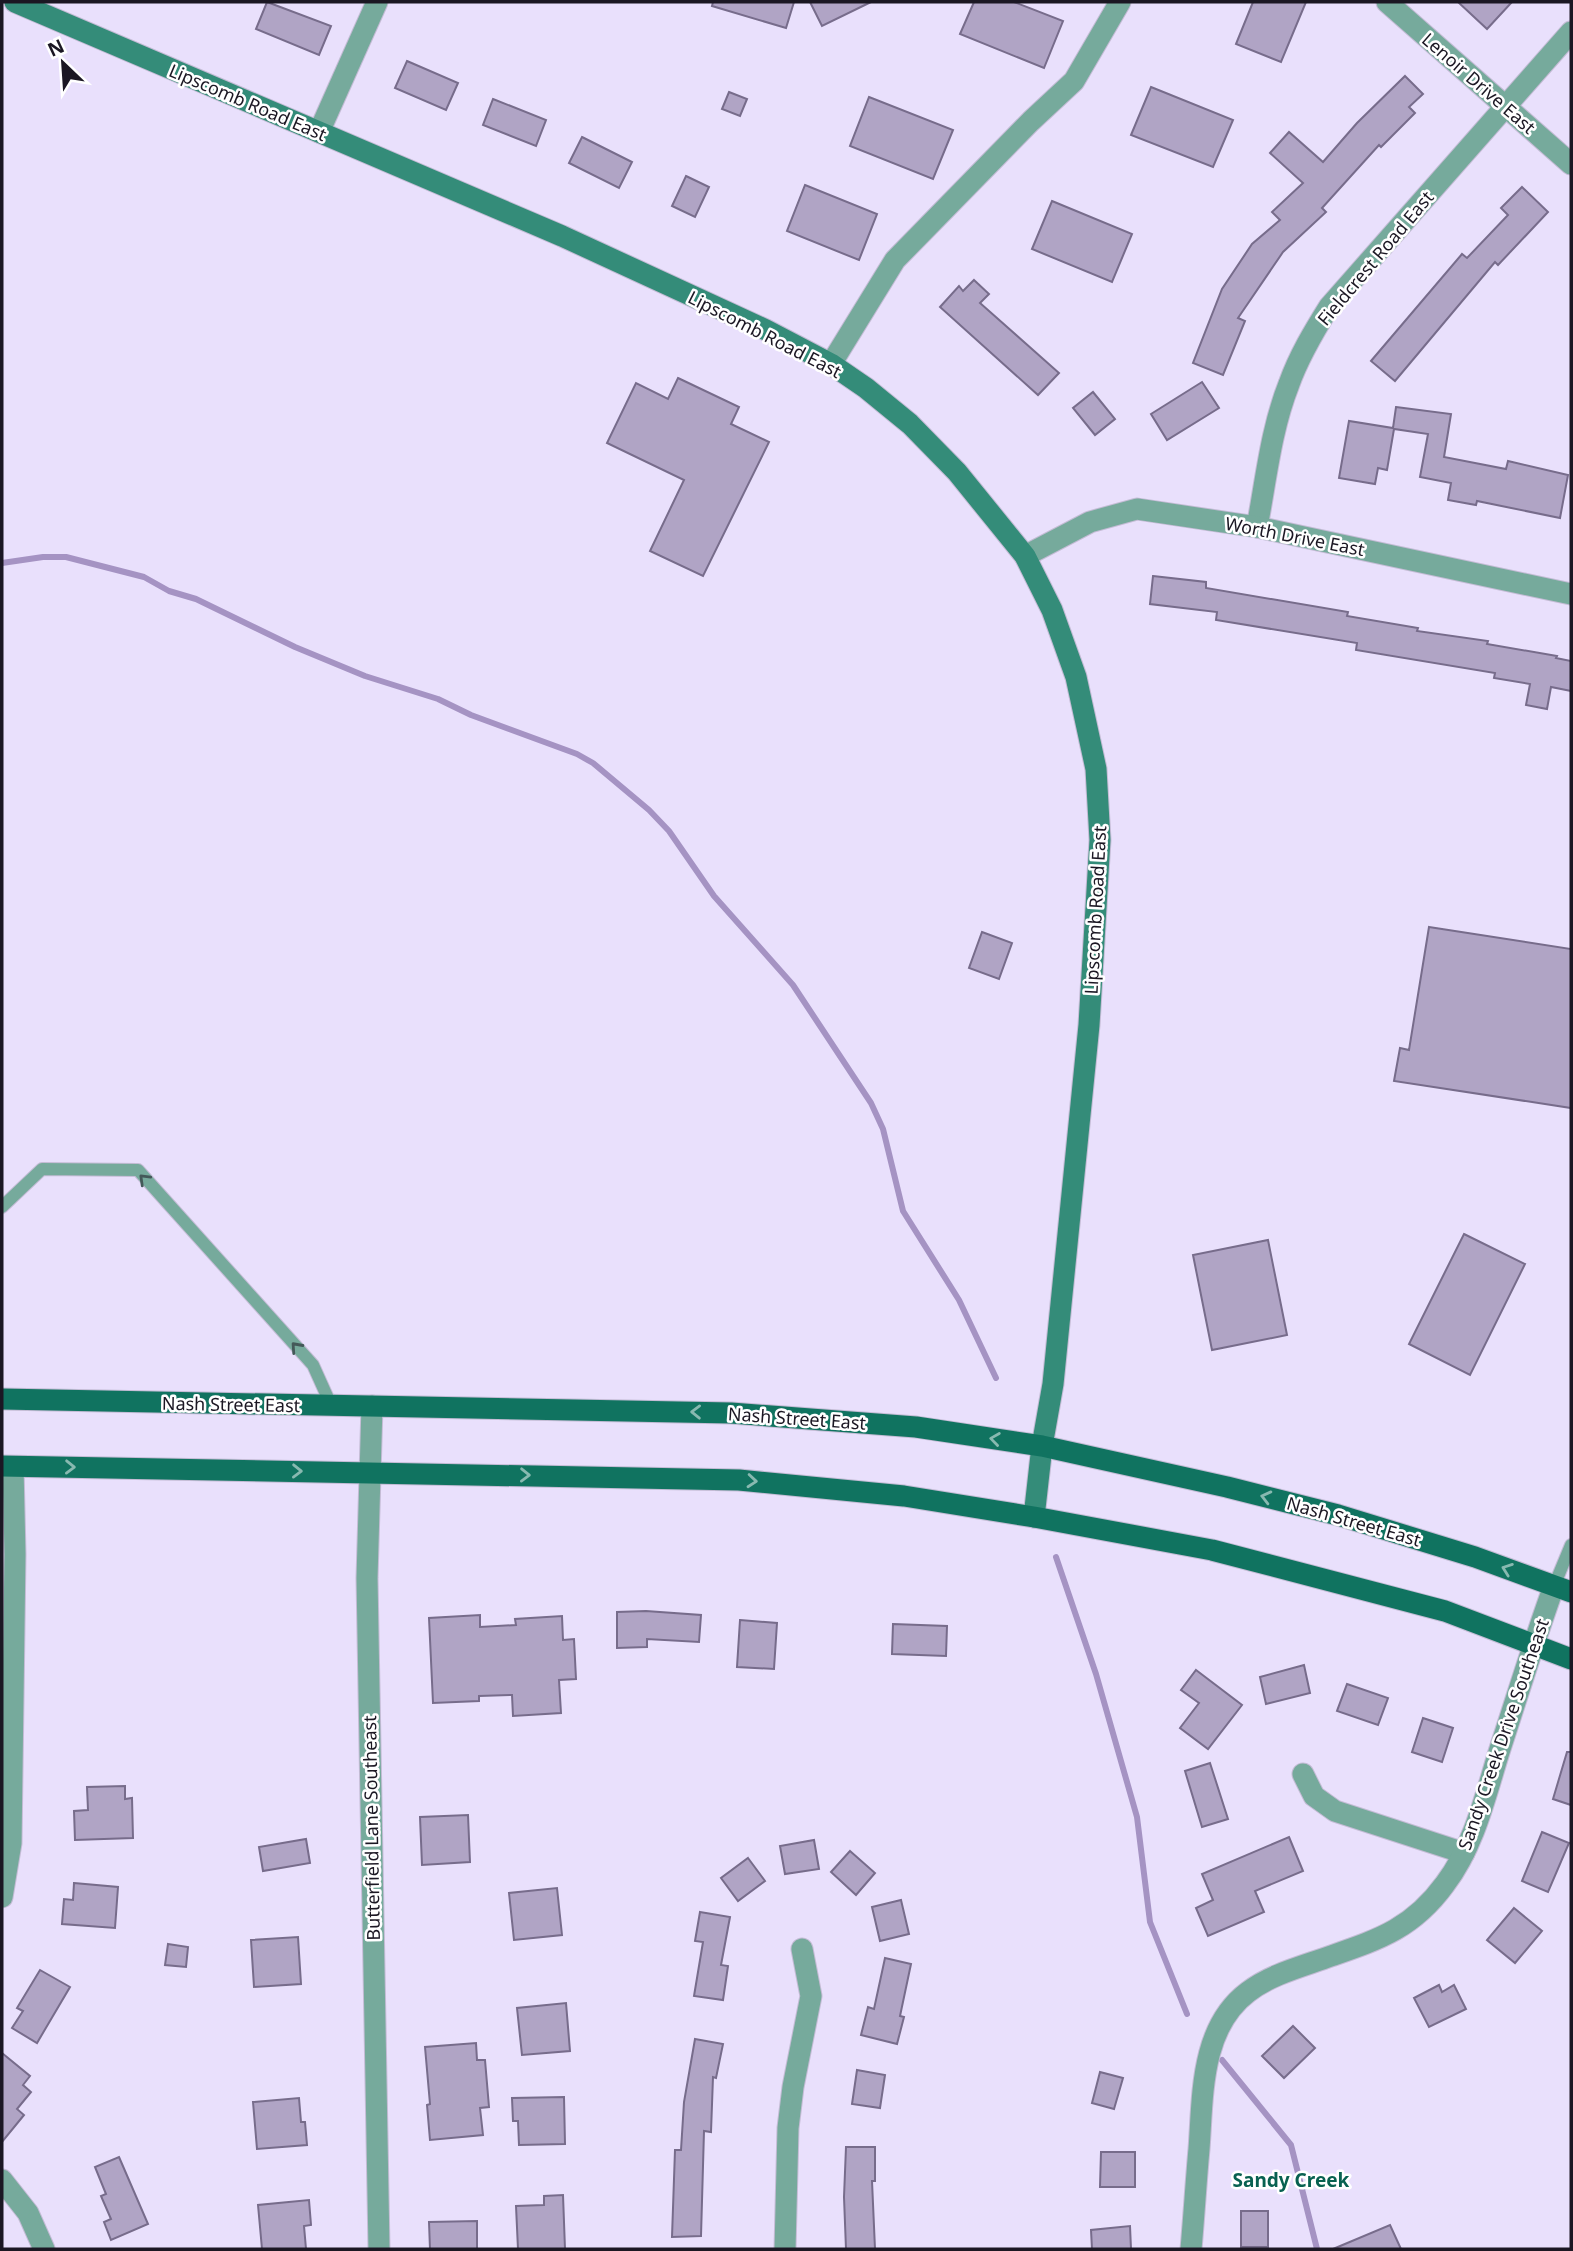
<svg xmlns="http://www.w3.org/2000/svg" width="1573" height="2251" font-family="'Noto Sans',sans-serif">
	<rect width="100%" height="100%" fill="#e9e0fc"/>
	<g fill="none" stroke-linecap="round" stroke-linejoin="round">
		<!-- stream -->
		<g stroke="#a593c3" stroke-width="6">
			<polyline points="2,563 43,557 66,557 144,577 169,591 196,599 295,647 365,676 438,699 471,715 577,754 593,763 649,810 669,831 714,896 793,985 871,1103 883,1129 903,1211 959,1300 996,1378"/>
			<polyline points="1056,1557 1096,1674 1137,1817 1150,1922 1187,2014"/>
			<polyline points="1222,2060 1291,2145 1317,2249"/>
		</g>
	</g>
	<!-- building -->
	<g fill="#b0a4c5" stroke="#776c8b" stroke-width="2">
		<polygon points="267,2 331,26 319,55 256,29"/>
		<polygon points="713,2 794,2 786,28 712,6"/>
		<polygon points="810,2 871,2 822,26"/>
		<polygon points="974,2 1014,2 1063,21 1044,68 960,34"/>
		<polygon points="1253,2 1306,2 1281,62 1236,44"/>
		<polygon points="1458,2 1512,2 1487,29"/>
		<polygon points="407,61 458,83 446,110 395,88"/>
		<polygon points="1405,76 1423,94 1409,107 1415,113 1381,147 1379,145 1322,208 1326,212 1283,252 1238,318 1245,321 1223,375 1193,363 1222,289 1252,244 1280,220 1272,212 1303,183 1270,153 1289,132 1323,162 1357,123"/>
		<polygon points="1151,87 1233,120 1213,167 1131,135"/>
		<polygon points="729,92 747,99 740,116 722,109"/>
		<polygon points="869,97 953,130 933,179 850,146"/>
		<polygon points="493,99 546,120 536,146 483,125"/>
		<polygon points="582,137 632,162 619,188 569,163"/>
		<polygon points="686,176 709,187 695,217 672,206"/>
		<polygon points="805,185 877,214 859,260 787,231"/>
		<polygon points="1522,187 1548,212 1498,265 1495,262 1395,381 1371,361 1462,254 1467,258 1508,215 1501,208"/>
		<polygon points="1052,201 1132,234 1112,282 1032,249"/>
		<polygon points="974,280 989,294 980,303 1059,373 1038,395 940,307 959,286 963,291"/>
		<polygon points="678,378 739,407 731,424 769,442 703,576 650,551 684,480 607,443 636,383 668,399"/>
		<polygon points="1202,382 1219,408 1167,440 1151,414"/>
		<polygon points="1093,392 1115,419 1095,435 1073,408"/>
		<polygon points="1396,407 1451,414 1444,457 1506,469 1508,461 1568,475 1560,518 1477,501 1476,505 1448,500 1451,483 1420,477 1428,434 1394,429 1387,470 1378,468 1375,484 1339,478 1349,421 1393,428"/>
		<polygon points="1153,576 1206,582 1206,588 1348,612 1347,616 1418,628 1417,631 1488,641 1487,644 1557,656 1556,658 1571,661 1571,691 1551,687 1547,709 1526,705 1530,684 1494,678 1495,673 1356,650 1357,643 1216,620 1217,612 1150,604"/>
		<polygon points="1429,927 1571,949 1571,1108 1394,1081 1400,1048 1409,1050"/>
		<polygon points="982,932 1012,943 999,979 969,968"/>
		<polygon points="1464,1234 1525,1264 1470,1375 1409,1344"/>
		<polygon points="1268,1240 1287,1335 1212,1350 1193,1255"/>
		<polygon points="646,1611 701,1615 699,1642 647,1639 647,1647 617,1648 617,1612"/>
		<polygon points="480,1615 480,1627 516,1625 515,1619 562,1616 563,1640 574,1639 576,1679 559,1680 561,1713 513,1716 512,1695 479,1696 479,1701 433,1703 429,1618"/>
		<polygon points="740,1620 777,1623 774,1669 737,1667"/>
		<polygon points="893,1624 947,1626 946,1656 892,1654"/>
		<polygon points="1304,1665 1310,1693 1266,1704 1260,1677"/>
		<polygon points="1196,1670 1242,1705 1208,1749 1180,1728 1199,1703 1181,1690"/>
		<polygon points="1347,1684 1388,1698 1378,1725 1337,1711"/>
		<polygon points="1423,1718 1453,1728 1442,1762 1412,1752"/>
		<polygon points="1567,1752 1571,1752 1571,1805 1553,1799"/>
		<polygon points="1210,1763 1228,1819 1202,1827 1185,1771"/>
		<polygon points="125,1786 125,1799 132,1798 133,1838 75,1840 74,1811 88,1810 87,1787"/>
		<polygon points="468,1815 470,1862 422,1865 420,1817"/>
		<polygon points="1542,1832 1569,1843 1548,1892 1522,1881"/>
		<polygon points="1289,1837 1303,1871 1255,1891 1264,1912 1208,1936 1196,1908 1213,1900 1202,1874"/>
		<polygon points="306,1839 310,1863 263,1871 259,1847"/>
		<polygon points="814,1840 819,1869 785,1874 780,1846"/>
		<polygon points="850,1851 875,1873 856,1895 831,1872"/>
		<polygon points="748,1858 765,1881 738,1901 721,1878"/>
		<polygon points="74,1883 118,1887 115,1928 62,1924 64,1899 73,1900"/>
		<polygon points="557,1888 562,1935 514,1940 509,1893"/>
		<polygon points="901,1900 909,1934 880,1941 872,1907"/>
		<polygon points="1514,1908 1542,1931 1515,1963 1487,1940"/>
		<polygon points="700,1912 730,1917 721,1965 728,1966 723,2000 694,1996 703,1942 695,1941"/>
		<polygon points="298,1937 301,1984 254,1987 251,1940"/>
		<polygon points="168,1944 188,1947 186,1967 165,1965"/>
		<polygon points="885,1958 911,1964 900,2016 904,2017 897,2044 861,2035 868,2007 874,2009"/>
		<polygon points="40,1970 70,1987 37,2043 12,2028 23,2011 17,2008"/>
		<polygon points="1439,1985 1442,1992 1454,1985 1466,2009 1429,2027 1414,1998"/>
		<polygon points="566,2003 570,2051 522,2055 517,2008"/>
		<polygon points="1293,2026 1315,2048 1284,2078 1262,2056"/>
		<polygon points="695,2039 723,2044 716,2078 713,2077 711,2132 704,2131 701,2236 672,2237 675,2150 681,2150 684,2102"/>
		<polygon points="476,2043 477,2060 485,2060 489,2107 480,2108 483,2135 430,2140 427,2105 430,2104 425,2047"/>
		<polygon points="2,2053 30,2076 23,2085 31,2092 17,2109 24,2115 2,2142"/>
		<polygon points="857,2070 885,2075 880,2108 852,2104"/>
		<polygon points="1100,2072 1123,2078 1114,2109 1092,2103"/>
		<polygon points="564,2097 565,2144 519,2145 518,2121 513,2121 512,2098"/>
		<polygon points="299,2098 301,2122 305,2122 307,2145 257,2149 253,2102"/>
		<polygon points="846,2147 875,2147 875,2181 872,2181 875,2249 846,2249 844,2197"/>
		<polygon points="1101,2152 1135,2152 1135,2187 1100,2187"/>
		<polygon points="119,2157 148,2224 111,2240 104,2222 111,2219 101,2196 106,2194 95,2167"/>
		<polygon points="563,2195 565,2249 518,2249 516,2206 544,2205 544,2196"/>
		<polygon points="309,2200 311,2225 304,2226 306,2249 262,2249 258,2205"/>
		<rect x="1241" y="2211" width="27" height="36"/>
		<polygon points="477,2221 477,2249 430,2249 429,2222"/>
		<polygon points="1390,2225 1401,2249 1333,2249"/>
		<polygon points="1130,2226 1131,2249 1092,2249 1091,2230"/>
	</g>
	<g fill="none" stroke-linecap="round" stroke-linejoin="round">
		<defs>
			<g id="lane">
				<polyline points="2,1207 42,1169 138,1170 313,1365 331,1405"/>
				<polyline points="1554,1586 1571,1545"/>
			</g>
			<g id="street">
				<polyline points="1387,2 1571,164"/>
				<polyline points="319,132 377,2"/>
				<polyline points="831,364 895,260 1031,121 1074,81 1120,2"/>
				<path d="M1257,527c9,-47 14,-98 32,-143 10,-28 25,-53 40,-77l242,-275"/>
				<polyline points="1025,556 1090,522 1137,509 1257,527 1571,594"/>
				<polyline points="372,1406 367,1578 379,2249"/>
				<polyline points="1303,1774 1314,1796 1335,1811 1464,1853"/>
				<polyline points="2,1897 11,1843 15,1554 13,1467"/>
				<polyline points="2,2180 28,2213 44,2249"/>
				<polyline points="785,2249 788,2128 793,2087 811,1996 802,1949"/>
				<path d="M1191,2249c3,-33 5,-67 8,-100 4,-53 1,-121 49,-157 23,-18 56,-26 83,-36 49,-17 82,-28 114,-72 29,-38 40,-87 54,-132 18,-55 35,-111 55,-166"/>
			</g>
			<polyline id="secondary" points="15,2 562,236 766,330 831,364 866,388 910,424 957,472 1025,556 1052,610 1076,677 1096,769 1100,840 1089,1025 1053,1384 1042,1446 1034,1517"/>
			<g id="primary">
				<polyline points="2,1399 731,1413 916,1427 1042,1446 1227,1487 1338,1515 1475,1557 1571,1592"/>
				<polyline points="2,1466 739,1480 904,1496 1034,1517 1212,1550 1445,1611 1571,1659"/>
			</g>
		</defs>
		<!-- lane casing -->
		<use href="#lane" stroke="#c4bcd5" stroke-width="14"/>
		<!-- street casing -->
		<use href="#street" stroke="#c4bcd5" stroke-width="23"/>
		<!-- secondary casing -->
		<use href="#secondary" stroke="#c4bcd5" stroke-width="23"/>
		<!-- primary casing -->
		<use href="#primary" stroke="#c4bcd5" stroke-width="23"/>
		<!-- lane -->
		<use href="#lane" stroke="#76aa9c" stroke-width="12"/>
		<!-- street -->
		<use href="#street" stroke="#76aa9c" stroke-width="21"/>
		<!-- secondary -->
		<use href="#secondary" stroke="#348c79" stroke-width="21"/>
		<!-- primary -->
		<use href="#primary" stroke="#107360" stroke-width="21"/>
	</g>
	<!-- one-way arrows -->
	<defs><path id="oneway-chevron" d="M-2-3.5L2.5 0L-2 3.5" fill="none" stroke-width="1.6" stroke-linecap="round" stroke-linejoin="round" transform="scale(1.75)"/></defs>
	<g stroke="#445959">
		<use href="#oneway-chevron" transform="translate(144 1179) rotate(-136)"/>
		<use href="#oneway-chevron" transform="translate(296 1347) rotate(-132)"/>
	</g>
	<g stroke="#88b9b0">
		<use href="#oneway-chevron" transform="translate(696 1412) rotate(-179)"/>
		<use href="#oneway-chevron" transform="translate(995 1439) rotate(-172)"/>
		<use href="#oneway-chevron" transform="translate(70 1467) rotate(1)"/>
		<use href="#oneway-chevron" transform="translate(297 1471) rotate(1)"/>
		<use href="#oneway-chevron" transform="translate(525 1475) rotate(1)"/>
		<use href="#oneway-chevron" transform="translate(752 1481) rotate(5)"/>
		<use href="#oneway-chevron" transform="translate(1266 1497) rotate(-166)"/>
		<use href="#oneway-chevron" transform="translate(1507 1569) rotate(-160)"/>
	</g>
	<g text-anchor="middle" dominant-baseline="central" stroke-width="5" stroke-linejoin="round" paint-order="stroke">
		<!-- street labels -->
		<g font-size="18" fill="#1b1723" stroke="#fff">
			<text transform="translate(1479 83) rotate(41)">Lenoir Drive East</text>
			<text transform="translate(248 102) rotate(23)">Lipscomb Road East</text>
			<text transform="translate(1375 258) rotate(-50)">Fieldcrest Road East</text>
			<text transform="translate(765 334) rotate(27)">Lipscomb Road East</text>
			<text transform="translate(1295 536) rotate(11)">Worth Drive East</text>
			<text transform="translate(1095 910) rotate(-87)">Lipscomb Road East</text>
			<text transform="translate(231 1404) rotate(1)">Nash Street East</text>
			<text transform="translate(797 1418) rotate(4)">Nash Street East</text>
			<text transform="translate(1354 1521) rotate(16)">Nash Street East</text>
			<text transform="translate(1503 1734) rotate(-71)">Sandy Creek Drive Southeast</text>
			<text transform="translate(371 1828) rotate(-91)">Butterfield Lane Southeast</text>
		</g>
		<!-- neighbourhood labels -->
		<g font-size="19" font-weight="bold" fill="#086151" stroke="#fff">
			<text x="1291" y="2180">Sandy Creek</text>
		</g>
	</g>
	<!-- border -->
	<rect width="1573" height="2251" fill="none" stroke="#1b1723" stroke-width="7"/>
	<!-- north arrow -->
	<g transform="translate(63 63) rotate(335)" stroke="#ffffff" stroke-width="5" paint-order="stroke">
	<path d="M0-5L12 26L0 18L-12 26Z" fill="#1b1723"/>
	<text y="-10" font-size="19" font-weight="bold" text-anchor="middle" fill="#1b1723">N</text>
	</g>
</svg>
